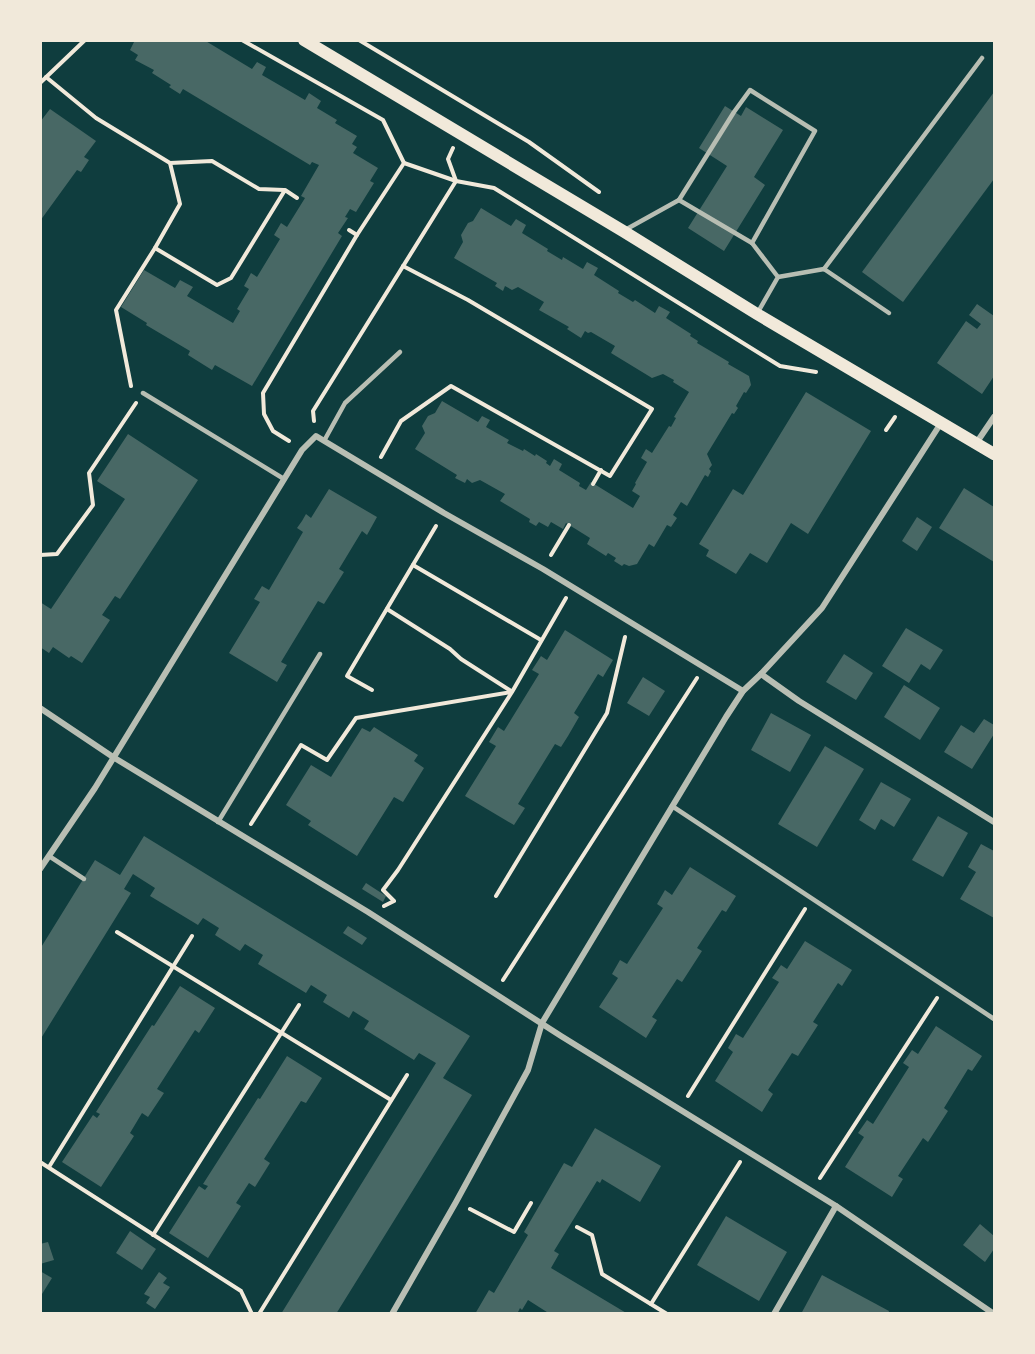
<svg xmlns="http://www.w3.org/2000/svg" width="1035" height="1354" font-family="Raleway,sans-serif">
	<rect width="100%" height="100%" fill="#0f3d3e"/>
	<!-- building -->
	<g fill="#486865">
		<polygon points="135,40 204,40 252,69 257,62 266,67 262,75 305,100 309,93 321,101 317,108 337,120 335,123 357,136 352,144 357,147 353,153 378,168 370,181 374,183 356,212 350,209 345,217 348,218 338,233 342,236 252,386 215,365 212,370 188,355 190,351 146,325 147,323 121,307 144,270 175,288 180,280 193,287 187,296 233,323 240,311 237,309 249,289 244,286 251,273 257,277 280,239 274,235 281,223 287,227 305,198 301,196 319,165 312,162 310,165 183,89 180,94 169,87 171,85 152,73 154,70 135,60 138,55 130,50"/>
		<polygon points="994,92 994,179 903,302 862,272"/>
		<polygon points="725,106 741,116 746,107 783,130 754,177 765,185 724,251 688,228 727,166 699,148"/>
		<polygon points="50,109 96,141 84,157 89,160 81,172 77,170 40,221 40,122"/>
		<polygon points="481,208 511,226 516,219 526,225 522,233 548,249 547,251 562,260 563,257 583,269 587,262 598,268 594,275 619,291 618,293 633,302 635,300 655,313 659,306 670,312 666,318 691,334 690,336 698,341 697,343 729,362 728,364 749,376 751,385 746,393 744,392 736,406 738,408 734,414 732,413 707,454 712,465 709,469 711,471 708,477 705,475 687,506 681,502 673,515 677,518 671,527 667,525 654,547 649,544 637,564 629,566 624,564 622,566 614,561 616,558 608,553 606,556 587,544 590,538 566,523 563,529 551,522 548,527 539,522 536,526 529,522 530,519 500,501 505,494 480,480 472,483 467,479 465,483 455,478 457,475 415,449 425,433 422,426 428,416 435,413 442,401 478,422 482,416 490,420 486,427 509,440 507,443 523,451 524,449 535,456 536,454 547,461 546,463 550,466 554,459 562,464 559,470 580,483 579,486 586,490 591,482 633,508 640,496 632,491 636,484 635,483 647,462 641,458 646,449 652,453 669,426 671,427 676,418 674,417 689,392 673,382 674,380 663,374 652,378 611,353 615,346 591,332 588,333 585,331 581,338 567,329 569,327 539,310 544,302 518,287 512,290 505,286 503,291 495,286 497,283 454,258 463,242 461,235 468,223 473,221"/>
		<polygon points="977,304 994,316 994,376 982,394 937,363 966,321 977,329 981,324 969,315"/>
		<polygon points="806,392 871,431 808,534 791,523 767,563 750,553 736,574 706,556 709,550 699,544 733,489 743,495"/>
		<polygon points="128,434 198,480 120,599 115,596 102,615 110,620 82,663 71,656 69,658 53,647 49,653 40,647 40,602 51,609 125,499 97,481"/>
		<polygon points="964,488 994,507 994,562 939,528"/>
		<polygon points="329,489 377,517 367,535 362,531 339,569 344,572 324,604 318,601 281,662 287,665 277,682 229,653 260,602 254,599 262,586 269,590 303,532 297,528 302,521 306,514 311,518"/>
		<polygon points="917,517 932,527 917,551 902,541"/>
		<polygon points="906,628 943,650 930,670 921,664 909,683 882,666"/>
		<polygon points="565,630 613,660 603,677 598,674 574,713 579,717 568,736 561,747 555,744 518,804 525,808 514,825 465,796 496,746 489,742 498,727 504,731 539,674 532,670 541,656 547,660"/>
		<polygon points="844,654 873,673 856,700 826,682"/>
		<polygon points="643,677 665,691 649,716 627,703"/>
		<polygon points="904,685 940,708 920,740 884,717"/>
		<polygon points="771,713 811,735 790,772 751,750"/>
		<polygon points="984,719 994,725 994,734 972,769 944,752 961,725 974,733"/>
		<polygon points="374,727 418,755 414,761 424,768 403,802 394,797 357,856 308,825 311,821 286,805 311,765 331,777 362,728 370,732"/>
		<polygon points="825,746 864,769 817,847 778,824"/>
		<polygon points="881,782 911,799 894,827 881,819 875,830 859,820"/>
		<polygon points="938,816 968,833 943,877 912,860"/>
		<polygon points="144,836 470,1036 443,1078 472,1095 336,1314 281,1314 436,1063 419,1053 414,1060 364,1029 369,1021 353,1011 349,1018 323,1002 327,995 311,985 306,993 258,964 263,955 245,944 240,951 215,935 219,928 203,918 198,925 150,896 155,888 133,874 124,889 131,893 40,1040 40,949 95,860 120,875"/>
		<polygon points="981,844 994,851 994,918 960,899 976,872 968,867"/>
		<polygon points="690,867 736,896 726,912 722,910 697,948 702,951 682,982 677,979 652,1017 657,1020 646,1038 599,1007 618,978 612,974 620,960 627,964 663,908 657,904 665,890 672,895"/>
		<polygon points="366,883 386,896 383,902 362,889"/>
		<polygon points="348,926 367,938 362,945 343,933"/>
		<polygon points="805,941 852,970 842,986 838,983 813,1022 818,1025 798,1056 792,1053 768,1090 773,1094 762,1112 715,1081 733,1052 728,1048 736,1034 743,1038 779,982 772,978 777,971 781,965 787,969"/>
		<polygon points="180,986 215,1008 199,1033 195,1030 157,1089 164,1093 148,1117 142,1113 130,1133 134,1136 101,1187 62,1162 93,1115 97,1118 100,1114 96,1112 152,1025 154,1026"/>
		<polygon points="936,1026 982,1056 972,1071 968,1069 944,1108 948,1111 928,1142 923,1138 898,1176 903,1179 892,1197 845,1167 864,1137 858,1133 867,1120 873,1124 909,1067 903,1063 912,1050 918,1054"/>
		<polygon points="287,1056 322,1078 306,1103 301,1101 264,1159 270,1163 255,1187 249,1183 236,1203 241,1206 208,1258 169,1233 199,1186 205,1190 208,1186 203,1184 258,1098 260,1099"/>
		<polygon points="595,1128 661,1166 640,1202 602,1179 600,1183 597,1181 554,1251 559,1254 551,1268 628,1314 550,1314 528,1300 522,1310 520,1308 517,1314 475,1314 489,1290 494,1293 528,1235 524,1232 564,1163 572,1167"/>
		<polygon points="726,1216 787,1252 759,1301 697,1265"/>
		<polygon points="980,1224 994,1236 994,1249 985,1262 963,1245"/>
		<polygon points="130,1231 156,1249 142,1270 116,1253"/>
		<polygon points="48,1242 54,1260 40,1264 40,1244"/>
		<polygon points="40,1271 52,1278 42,1294 40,1293"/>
		<polygon points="159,1272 167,1278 163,1283 170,1287 155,1309 146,1303 150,1297 144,1294"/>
		<polygon points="822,1275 889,1311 888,1314 801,1314"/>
	</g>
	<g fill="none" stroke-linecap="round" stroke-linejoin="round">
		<!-- path -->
		<g stroke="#f1e9da" stroke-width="4">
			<polyline points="242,40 383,120 404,163"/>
			<polyline points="359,40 529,142 599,192"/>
			<polyline points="46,77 96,118 170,163 180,204 155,248 116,310 131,386"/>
			<polyline points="40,83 85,40"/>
			<polyline points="170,163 212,161 259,189 284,190"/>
			<polyline points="349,230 357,235"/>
			<polyline points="155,248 217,285 231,278 285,190 297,198"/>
			<polyline points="314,421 313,411 456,181 448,159 453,148"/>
			<polyline points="886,430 895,417"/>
			<polyline points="289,441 273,431 264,414 263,393 357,235 404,163 456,181 494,188 780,366 816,372"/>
			<polyline points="381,457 401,421 451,386 610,476 652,409 468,300 403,266"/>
			<polyline points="593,484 601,470"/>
			<polyline points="40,555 57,554 93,505 89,473 136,403"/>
			<polyline points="551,555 569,525"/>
			<polyline points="413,565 541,640"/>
			<polyline points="387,609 450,649 461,659 511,691"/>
			<polyline points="372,690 347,676 436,526"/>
			<polyline points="251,824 301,745 327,760 356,718 511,692"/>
			<polyline points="496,896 607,713 625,637"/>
			<polyline points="384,906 394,901 383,890 398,870 512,692 566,598"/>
			<polyline points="117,932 391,1100"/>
			<polyline points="503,980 697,678"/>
			<polyline points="688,1096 805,909"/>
			<polyline points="40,1162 241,1291 252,1314"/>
			<polyline points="49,1167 192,936"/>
			<polyline points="820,1178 937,998"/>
			<polyline points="470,1209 514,1232 531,1203"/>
			<polyline points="577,1227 592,1235 602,1274 667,1314"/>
			<polyline points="153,1235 299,1005"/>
			<polyline points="651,1304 740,1162"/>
			<polyline points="259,1314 407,1075"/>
		</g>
		<!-- service -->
		<g stroke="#b8beb3" stroke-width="4.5">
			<polyline points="679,200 734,112 750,90 815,131 752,243"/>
			<polyline points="625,230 679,200 752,243 778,277 758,312"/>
			<polyline points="824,269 982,58"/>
			<polyline points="778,277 824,269 889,313"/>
			<polyline points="143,393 284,479"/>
			<polyline points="324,441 345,403 400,352"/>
			<polyline points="672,806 994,1019"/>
			<polyline points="218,822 320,654"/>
			<polyline points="49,856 84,879"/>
		</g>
		<!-- minor -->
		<g stroke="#b8beb3" stroke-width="6">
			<polyline points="977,442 994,417"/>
			<polyline points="761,674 799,701 994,822"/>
			<polyline points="40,708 113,757 368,912 561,1036 836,1206 994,1314"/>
			<polyline points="40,869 95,788 302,450 316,436 444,513 543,569 743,691"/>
			<polyline points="392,1314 456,1202 528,1070 542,1023 726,717 743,691 761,674 822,608 941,423"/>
			<polyline points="774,1314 836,1206"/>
		</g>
		<!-- secondary -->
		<polyline stroke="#f1e9da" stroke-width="12" points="304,40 623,231 757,314 994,454"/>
	</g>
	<!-- border -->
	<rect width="1035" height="1354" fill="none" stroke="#f1e9da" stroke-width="84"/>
</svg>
